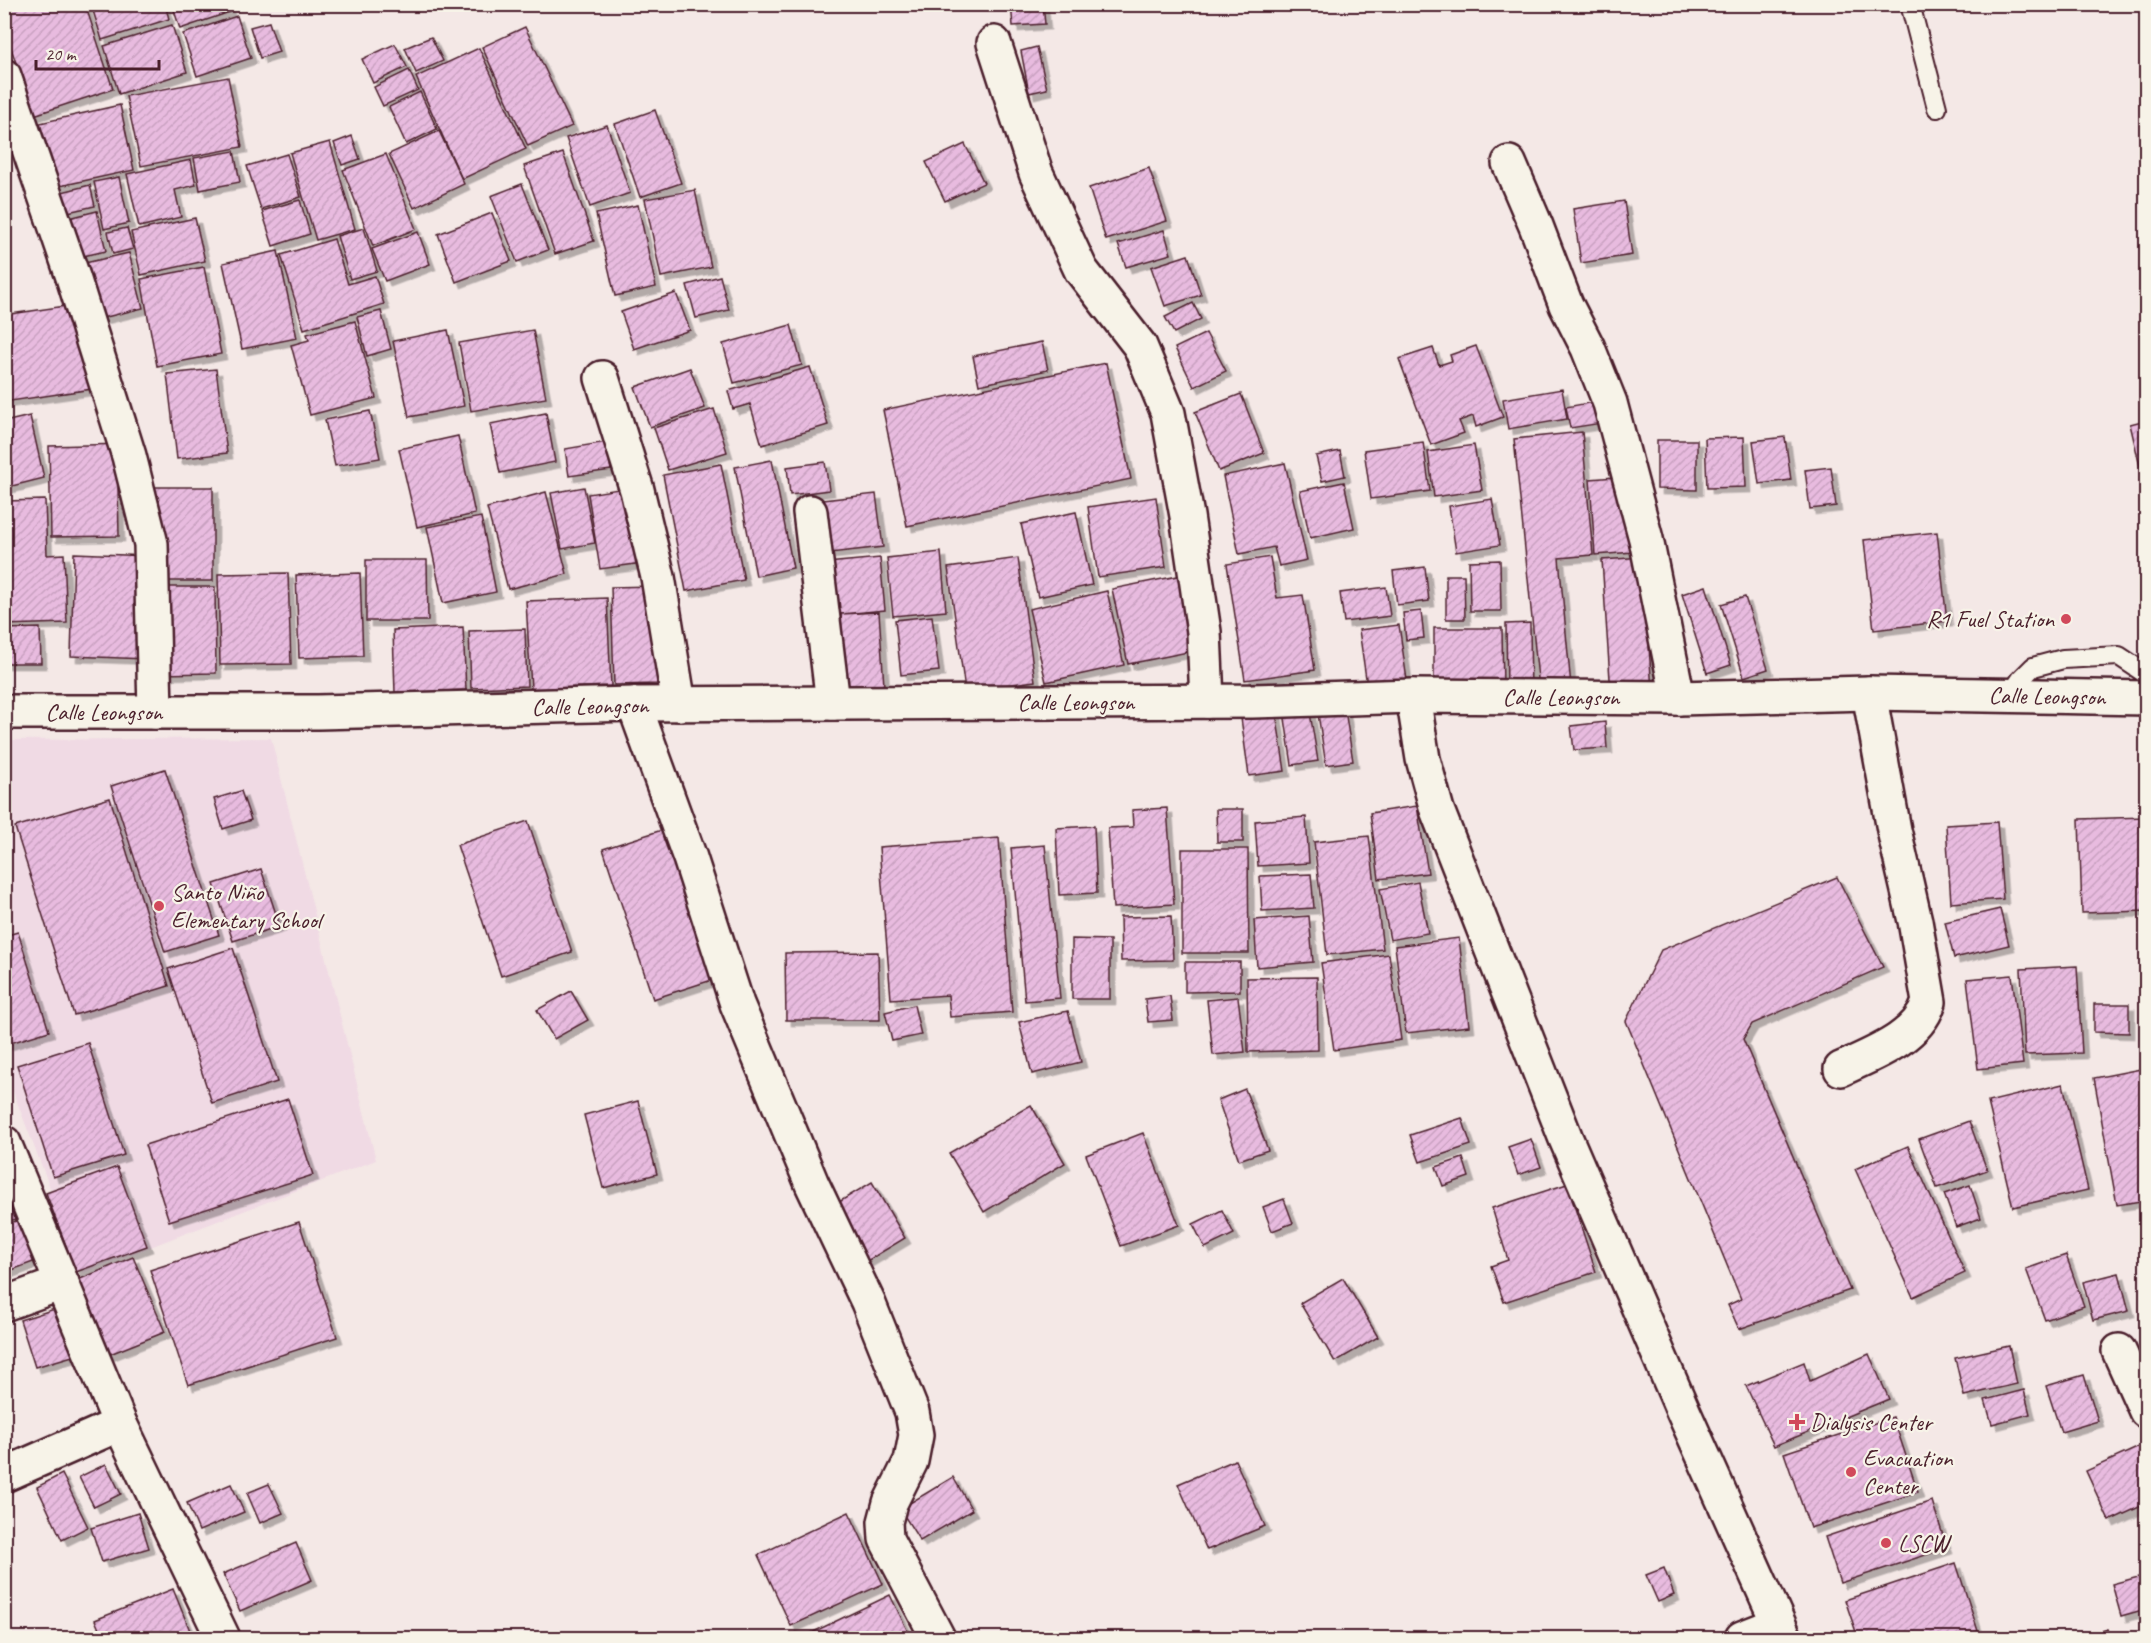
<svg xmlns="http://www.w3.org/2000/svg" width="2151" height="1643" font-family="Caveat,sans-serif">
	<defs>
		<pattern id="building-hatch" width="6" height="6" patternUnits="userSpaceOnUse" patternTransform="scale(1.5)"><rect width="6" height="6" fill="#e8bbdf"/><path d="M-1 1l2-2M0 6l6-6M5 7l2-2" fill="none" stroke="#c8a0c0"/></pattern>
		<filter id="shadow"><feDropShadow dx="5.5" dy="5.5" stdDeviation="0" flood-color="#0004"/></filter>
	</defs>
	<rect width="100%" height="100%" fill="#f4e8e6"/>
	<filter id="ink" filterUnits="userSpaceOnUse"><feTurbulence type="fractalNoise" baseFrequency=".0167" numOctaves="2"/><feDisplacementMap in="SourceGraphic" scale="12" xChannelSelector="R" yChannelSelector="G"/><feConvolveMatrix kernelMatrix="1 2 1 2 8 2 1 2 1" color-interpolation-filters="sRGB"/></filter>
	<g filter="url(#ink)">
		<!-- built -->
		<polygon fill="#f0dae4" points="271,738 376,1160 83,1273 5,1071 5,740"/>
		<!-- building -->
		<g fill="url(#building-hatch)" stroke="#4a1f2b" stroke-width="1.5" filter="url(#shadow)">
			<polygon points="4,4 85,4 113,89 34,115 4,28"/>
			<polygon points="91,4 165,4 169,19 102,40"/>
			<polygon points="172,4 227,4 230,12 180,29"/>
			<polygon points="1011,4 1043,4 1045,24 1013,26"/>
			<polygon points="237,16 251,58 197,76 183,34"/>
			<polygon points="269,22 279,52 260,58 250,27"/>
			<polygon points="172,25 187,72 119,94 104,46"/>
			<polygon points="525,27 572,126 528,146 482,47"/>
			<polygon points="431,37 443,61 416,73 405,48"/>
			<polygon points="395,44 407,67 373,83 362,59"/>
			<polygon points="1037,47 1047,89 1029,93 1021,51"/>
			<polygon points="479,48 526,149 462,179 416,77"/>
			<polygon points="409,70 418,90 383,106 374,87"/>
			<polygon points="228,77 242,147 141,166 126,96"/>
			<polygon points="420,92 437,129 406,144 389,107"/>
			<polygon points="120,105 134,170 55,187 40,123"/>
			<polygon points="655,110 681,183 640,197 615,124"/>
			<polygon points="607,125 630,193 590,207 566,138"/>
			<polygon points="439,131 464,184 414,208 389,154"/>
			<polygon points="352,136 360,159 342,165 334,143"/>
			<polygon points="330,142 355,229 316,240 290,153"/>
			<polygon points="965,144 984,183 945,201 926,162"/>
			<polygon points="234,151 240,182 200,190 194,158"/>
			<polygon points="563,153 594,241 555,254 524,166"/>
			<polygon points="287,154 301,197 261,209 247,166"/>
			<polygon points="386,154 416,229 373,246 343,170"/>
			<polygon points="191,160 196,185 175,190 181,217 139,227 127,174"/>
			<polygon points="1149,168 1167,221 1106,240 1089,188"/>
			<polygon points="119,177 129,223 104,229 94,182"/>
			<polygon points="522,184 548,250 517,262 491,196"/>
			<polygon points="90,185 95,206 63,213 58,193"/>
			<polygon points="695,190 711,267 661,277 645,199"/>
			<polygon points="300,200 310,234 273,246 262,211"/>
			<polygon points="1624,201 1632,255 1581,263 1573,209"/>
			<polygon points="638,205 656,287 615,296 596,214"/>
			<polygon points="97,211 106,251 74,258 65,219"/>
			<polygon points="492,213 511,261 456,282 438,234"/>
			<polygon points="195,218 205,261 141,275 131,232"/>
			<polygon points="127,228 133,249 113,254 108,232"/>
			<polygon points="364,228 377,271 350,279 337,236"/>
			<polygon points="1164,230 1171,254 1126,267 1118,244"/>
			<polygon points="418,232 430,264 385,281 372,249"/>
			<polygon points="334,239 348,284 375,276 384,304 304,329 281,255"/>
			<polygon points="278,251 297,338 242,349 223,263"/>
			<polygon points="129,253 143,308 90,321 76,265"/>
			<polygon points="1188,255 1201,295 1165,306 1151,267"/>
			<polygon points="204,267 221,354 157,366 141,279"/>
			<polygon points="720,276 729,310 696,318 687,285"/>
			<polygon points="676,293 690,330 634,349 621,312"/>
			<polygon points="1193,303 1201,319 1174,333 1165,317"/>
			<polygon points="79,304 92,389 4,402 4,315"/>
			<polygon points="381,311 391,349 367,356 357,317"/>
			<polygon points="355,321 376,398 310,415 291,345 309,340 307,334"/>
			<polygon points="791,325 802,365 734,383 723,344"/>
			<polygon points="448,330 464,406 409,417 393,341"/>
			<polygon points="533,330 546,398 471,411 459,343"/>
			<polygon points="1206,333 1226,371 1194,387 1175,348"/>
			<polygon points="1042,342 1048,370 979,385 973,356"/>
			<polygon points="1476,346 1503,417 1476,427 1473,416 1459,421 1464,433 1431,445 1399,359 1433,348 1439,365 1452,361 1450,355"/>
			<polygon points="1106,363 1131,479 907,526 883,410"/>
			<polygon points="810,367 828,425 762,445 750,404 733,409 728,391"/>
			<polygon points="690,368 705,408 650,427 635,387"/>
			<polygon points="216,369 227,453 177,459 167,374"/>
			<polygon points="1562,389 1567,419 1508,429 1503,399"/>
			<polygon points="1241,394 1264,453 1219,471 1195,412"/>
			<polygon points="1605,400 1609,422 1570,428 1566,407"/>
			<polygon points="714,409 727,452 668,470 654,428"/>
			<polygon points="370,411 380,458 335,466 325,420"/>
			<polygon points="546,413 555,462 500,473 490,424"/>
			<polygon points="30,416 44,478 4,488 4,422"/>
			<polygon points="2146,420 2146,492 2130,424"/>
			<polygon points="1582,432 1593,555 1559,558 1571,686 1539,689 1514,439"/>
			<polygon points="458,436 475,514 417,527 399,449"/>
			<polygon points="1744,437 1746,487 1707,488 1705,438"/>
			<polygon points="1785,437 1791,480 1759,484 1753,441"/>
			<polygon points="1657,440 1697,440 1697,490 1657,489"/>
			<polygon points="606,442 611,470 569,476 565,449"/>
			<polygon points="1423,442 1430,491 1371,499 1364,450"/>
			<polygon points="124,444 126,488 118,488 119,536 51,537 49,446"/>
			<polygon points="1474,445 1482,490 1434,497 1428,452"/>
			<polygon points="1340,451 1345,476 1322,481 1316,456"/>
			<polygon points="772,460 793,568 756,576 735,467"/>
			<polygon points="825,462 829,490 790,495 787,467"/>
			<polygon points="1285,463 1307,560 1279,566 1274,547 1239,554 1223,476"/>
			<polygon points="721,464 744,580 686,591 663,475"/>
			<polygon points="1831,467 1836,506 1810,509 1805,470"/>
			<polygon points="1628,476 1634,552 1595,555 1590,479"/>
			<polygon points="1344,482 1354,528 1310,538 1300,491"/>
			<polygon points="147,487 213,487 213,581 155,581"/>
			<polygon points="584,487 595,543 562,549 551,493"/>
			<polygon points="630,487 642,563 600,569 588,494"/>
			<polygon points="546,492 567,574 508,589 487,508"/>
			<polygon points="876,494 883,547 830,553 823,500"/>
			<polygon points="1156,497 1166,567 1098,577 1088,507"/>
			<polygon points="1492,499 1500,545 1456,552 1449,506"/>
			<polygon points="45,500 47,555 64,554 67,623 4,625 4,501"/>
			<polygon points="1076,512 1092,585 1038,597 1021,524"/>
			<polygon points="481,517 496,592 443,603 427,527"/>
			<polygon points="1937,532 1947,621 1874,630 1864,540"/>
			<polygon points="941,552 946,611 893,616 887,558"/>
			<polygon points="74,553 149,556 146,659 71,656"/>
			<polygon points="1270,557 1277,598 1303,595 1315,670 1245,680 1227,564"/>
			<polygon points="1643,557 1652,691 1611,694 1602,560"/>
			<polygon points="880,558 885,610 833,615 827,563"/>
			<polygon points="1018,558 1035,681 965,690 948,568"/>
			<polygon points="366,560 427,560 428,621 366,621"/>
			<polygon points="1500,560 1501,611 1470,611 1469,561"/>
			<polygon points="1425,567 1429,601 1397,605 1393,571"/>
			<polygon points="288,573 291,664 220,665 218,574"/>
			<polygon points="360,573 363,656 299,658 296,575"/>
			<polygon points="1188,574 1203,649 1128,664 1112,589"/>
			<polygon points="1446,575 1464,575 1465,619 1446,619"/>
			<polygon points="654,586 657,684 614,685 611,587"/>
			<polygon points="1706,586 1731,665 1707,673 1682,594"/>
			<polygon points="159,587 215,587 216,673 160,674"/>
			<polygon points="1386,587 1390,616 1344,622 1340,593"/>
			<polygon points="1107,591 1124,665 1046,682 1029,609"/>
			<polygon points="1745,597 1768,669 1744,677 1721,604"/>
			<polygon points="607,598 611,686 531,689 526,601"/>
			<polygon points="1421,611 1424,638 1406,640 1403,613"/>
			<polygon points="879,612 884,686 845,688 841,614"/>
			<polygon points="932,616 939,671 901,675 895,620"/>
			<polygon points="1530,623 1531,693 1507,693 1506,624"/>
			<polygon points="1399,625 1408,687 1368,692 1359,630"/>
			<polygon points="463,627 466,690 395,693 393,630"/>
			<polygon points="40,628 41,663 4,663 4,629"/>
			<polygon points="1434,628 1502,628 1503,687 1434,686"/>
			<polygon points="525,629 527,686 471,688 469,631"/>
			<polygon points="1309,707 1318,761 1292,765 1284,712"/>
			<polygon points="1345,710 1353,761 1326,765 1318,714"/>
			<polygon points="1276,713 1285,771 1249,776 1241,718"/>
			<polygon points="1605,722 1607,748 1574,750 1571,726"/>
			<polygon points="165,769 219,935 165,952 111,786"/>
			<polygon points="241,791 251,820 223,829 214,799"/>
			<polygon points="110,798 169,986 74,1015 15,827"/>
			<polygon points="1417,806 1428,873 1379,879 1370,813"/>
			<polygon points="1167,808 1174,904 1113,908 1108,828 1133,827 1132,810"/>
			<polygon points="1216,809 1243,809 1243,842 1217,842"/>
			<polygon points="1306,817 1309,863 1258,866 1255,821"/>
			<polygon points="2146,817 2146,911 2082,913 2079,819"/>
			<polygon points="528,821 572,952 501,976 457,845"/>
			<polygon points="1997,822 2003,899 1951,903 1946,825"/>
			<polygon points="1094,826 1097,893 1059,895 1056,828"/>
			<polygon points="665,829 715,979 653,999 603,849"/>
			<polygon points="1369,836 1383,949 1327,955 1314,842"/>
			<polygon points="999,838 1012,1012 950,1017 948,995 891,999 879,847"/>
			<polygon points="1045,845 1060,998 1025,1001 1011,848"/>
			<polygon points="1182,849 1248,849 1249,953 1182,953"/>
			<polygon points="261,869 280,926 233,941 214,884"/>
			<polygon points="1311,874 1314,908 1262,911 1260,876"/>
			<polygon points="1837,877 1883,967 1752,1024 1743,1039 1850,1290 1739,1329 1728,1305 1741,1299 1626,1021 1661,950"/>
			<polygon points="1418,882 1428,933 1390,940 1380,889"/>
			<polygon points="2000,909 2009,945 1954,958 1945,922"/>
			<polygon points="1171,916 1173,960 1121,961 1120,917"/>
			<polygon points="1309,916 1313,962 1257,967 1254,920"/>
			<polygon points="18,932 49,1031 4,1045 4,936"/>
			<polygon points="1459,938 1469,1026 1406,1033 1395,946"/>
			<polygon points="1072,939 1110,940 1110,999 1072,999"/>
			<polygon points="233,948 277,1082 212,1103 168,969"/>
			<polygon points="878,952 880,1020 786,1020 785,953"/>
			<polygon points="1389,954 1401,1040 1334,1050 1321,963"/>
			<polygon points="1185,962 1240,962 1240,991 1185,992"/>
			<polygon points="2077,966 2082,1053 2025,1055 2021,969"/>
			<polygon points="2012,975 2023,1064 1978,1069 1967,979"/>
			<polygon points="1317,977 1318,1050 1248,1052 1247,978"/>
			<polygon points="571,991 588,1020 554,1039 537,1010"/>
			<polygon points="1170,996 1173,1020 1148,1022 1145,999"/>
			<polygon points="1238,997 1245,1052 1213,1055 1207,1000"/>
			<polygon points="2094,1004 2129,1004 2129,1033 2094,1032"/>
			<polygon points="914,1005 921,1035 892,1041 885,1012"/>
			<polygon points="1068,1011 1081,1062 1032,1074 1019,1022"/>
			<polygon points="88,1043 124,1155 53,1177 17,1065"/>
			<polygon points="2146,1068 2146,1200 2117,1205 2094,1078"/>
			<polygon points="2063,1084 2088,1190 2013,1207 1988,1102"/>
			<polygon points="1245,1089 1268,1150 1239,1160 1218,1100"/>
			<polygon points="288,1099 313,1175 169,1221 145,1145"/>
			<polygon points="638,1101 657,1174 603,1188 584,1115"/>
			<polygon points="1031,1105 1065,1163 984,1212 949,1153"/>
			<polygon points="1462,1118 1471,1145 1420,1162 1410,1135"/>
			<polygon points="1969,1121 1987,1170 1937,1188 1919,1139"/>
			<polygon points="1143,1133 1179,1225 1121,1246 1086,1155"/>
			<polygon points="1531,1139 1541,1167 1518,1175 1508,1147"/>
			<polygon points="1908,1146 1965,1273 1913,1297 1855,1169"/>
			<polygon points="1463,1158 1469,1177 1443,1186 1436,1167"/>
			<polygon points="117,1167 147,1246 76,1272 46,1193"/>
			<polygon points="872,1182 905,1238 867,1261 834,1205"/>
			<polygon points="1567,1184 1596,1272 1504,1302 1491,1266 1508,1260 1492,1208"/>
			<polygon points="1970,1185 1981,1218 1956,1227 1944,1194"/>
			<polygon points="4,1193 15,1219 4,1223"/>
			<polygon points="1284,1199 1293,1223 1272,1231 1263,1207"/>
			<polygon points="1222,1210 1234,1234 1205,1248 1193,1224"/>
			<polygon points="32,1214 49,1256 4,1273 4,1226"/>
			<polygon points="299,1222 337,1337 188,1385 150,1270"/>
			<polygon points="2066,1255 2084,1306 2045,1320 2026,1269"/>
			<polygon points="133,1257 165,1332 105,1356 73,1282"/>
			<polygon points="2119,1273 2129,1311 2093,1320 2083,1282"/>
			<polygon points="1343,1278 1378,1337 1335,1362 1300,1303"/>
			<polygon points="61,1307 76,1355 35,1367 20,1320"/>
			<polygon points="2009,1346 2017,1384 1964,1396 1955,1358"/>
			<polygon points="1869,1354 1889,1399 1774,1446 1746,1386 1804,1362 1810,1381"/>
			<polygon points="2084,1375 2098,1421 2061,1432 2046,1386"/>
			<polygon points="2024,1390 2030,1414 1992,1424 1985,1400"/>
			<polygon points="1893,1417 1918,1492 1810,1528 1784,1453"/>
			<polygon points="2146,1444 2146,1504 2109,1521 2086,1471"/>
			<polygon points="1235,1460 1265,1526 1207,1550 1178,1484"/>
			<polygon points="106,1464 121,1494 94,1507 79,1477"/>
			<polygon points="62,1474 88,1527 62,1540 37,1487"/>
			<polygon points="953,1477 972,1510 920,1541 900,1509"/>
			<polygon points="231,1484 244,1512 199,1531 187,1503"/>
			<polygon points="269,1484 283,1513 260,1523 247,1493"/>
			<polygon points="1932,1501 1947,1548 1840,1583 1825,1537"/>
			<polygon points="849,1512 883,1584 791,1626 758,1555"/>
			<polygon points="138,1513 149,1548 102,1562 91,1528"/>
			<polygon points="296,1543 312,1580 240,1611 223,1574"/>
			<polygon points="1956,1563 1978,1631 1955,1638 1858,1638 1845,1600"/>
			<polygon points="1664,1568 1674,1595 1658,1602 1646,1575"/>
			<polygon points="2146,1575 2146,1609 2121,1616 2112,1584"/>
			<polygon points="173,1589 193,1638 103,1638 95,1620"/>
			<polygon points="890,1595 911,1638 801,1638"/>
			<polygon points="2108,1629 2111,1638 2080,1638"/>
		</g>
		<g fill="none" stroke-linecap="round" stroke-linejoin="round">
			<defs>
				<g id="service">
					<polyline points="1910,4 1937,108"/>
					<polyline points="2010,695 2021,679 2033,667 2063,659 2119,656 2146,674"/>
				</g>
				<g id="minor">
					<polyline points="994,43 1036,173 1081,270 1140,346 1168,413 1187,516 1204,632 1207,701"/>
					<polyline points="4,76 73,277 129,456 151,544 155,712"/>
					<polyline points="1509,163 1536,226 1566,305 1588,348 1610,403 1646,539 1678,698"/>
					<polyline points="602,378 637,490 658,577 679,704"/>
					<polyline points="810,512 833,703"/>
					<polyline points="1413,696 1423,759 1437,810 1566,1139 1684,1413 1785,1638"/>
					<polyline points="634,704 690,858 737,1004 812,1184 868,1302 912,1412 916,1435 911,1461 890,1503 885,1522 886,1539 938,1638"/>
					<path d="M1841,1069c32,-15 77,-31 88,-67l-14,-81 -21,-91 -25,-137"/>
					<polyline points="4,1143 120,1424 223,1638"/>
					<polyline points="4,1304 62,1283"/>
					<polyline points="2119,1351 2146,1411"/>
					<polyline points="4,1475 120,1424"/>
					<polyline points="1742,1638 1778,1624"/>
				</g>
				<polyline id="secondary" points="4,712 318,712 634,704 1252,701 1413,696 1678,698 1869,693 2146,698"/>
			</defs>
			<!-- service casing -->
			<use href="#service" stroke="#4a1f2b" stroke-width="22"/>
			<!-- minor casing -->
			<use href="#minor" stroke="#4a1f2b" stroke-width="38"/>
			<!-- secondary casing -->
			<use href="#secondary" stroke="#4a1f2b" stroke-width="38"/>
			<!-- service -->
			<use href="#service" stroke="#f7f3e8" stroke-width="18"/>
			<!-- minor -->
			<use href="#minor" stroke="#f7f3e8" stroke-width="33"/>
			<!-- secondary -->
			<use href="#secondary" stroke="#f7f3e8" stroke-width="33"/>
		</g>
	</g>
	<!-- markers -->
	<g fill="#d1495b" stroke="#f7f3e8" stroke-width="2">
		<circle cx="2066" cy="619" r="6"/>
		<circle cx="159" cy="906" r="6"/>
		<path d="M1794 1413h6v6h6v6h-6v6h-6v-6h-6v-6h6z"/>
		<circle cx="1851" cy="1472" r="6"/>
		<circle cx="1886" cy="1543" r="6"/>
	</g>
	<g text-anchor="middle" dominant-baseline="central" stroke-width="4.5" stroke-linejoin="round" paint-order="stroke">
		<!-- poi labels -->
		<g font-size="24" fill="#4a1f2b" stroke="#f7f3e8" text-anchor="start">
			<text x="2054" y="619" text-anchor="end">R1 Fuel Station</text>
			<text x="171" y="892">Santo Niño<tspan x="171" dy="28">Elementary School</tspan></text>
			<text x="1810" y="1422">Dialysis Center</text>
			<text x="1863" y="1458">Evacuation<tspan x="1863" dy="28">Center</tspan></text>
			<text x="1898" y="1543">LSCW</text>
		</g>
		<!-- street labels -->
		<g font-size="24" fill="#4a1f2b" stroke="#f7f3e8">
			<text transform="translate(2047 696) rotate(1)">Calle Leongson</text>
			<text x="1561" y="697">Calle Leongson</text>
			<text x="1076" y="702">Calle Leongson</text>
			<text transform="translate(590 706) rotate(-1)">Calle Leongson</text>
			<text x="104" y="712">Calle Leongson</text>
		</g>
	</g>
	<!-- margin -->
	<rect width="2151" height="1643" fill="none" stroke="#f7f3e8" stroke-width="24"/>
	<rect x="12" y="12" width="2127" height="1619" fill="none" stroke="#4a1f2b" stroke-width="2" filter="url(#ink)"/>
	<!-- scale -->
	<path d="M36 60v9h123v-9" fill="none" stroke="#4a1f2b" stroke-width="3"/>
	<text x="45" y="60" font-size="18" fill="#4a1f2b" stroke="#f7f3e8" stroke-width="4.5" paint-order="stroke">20 m</text>
</svg>
